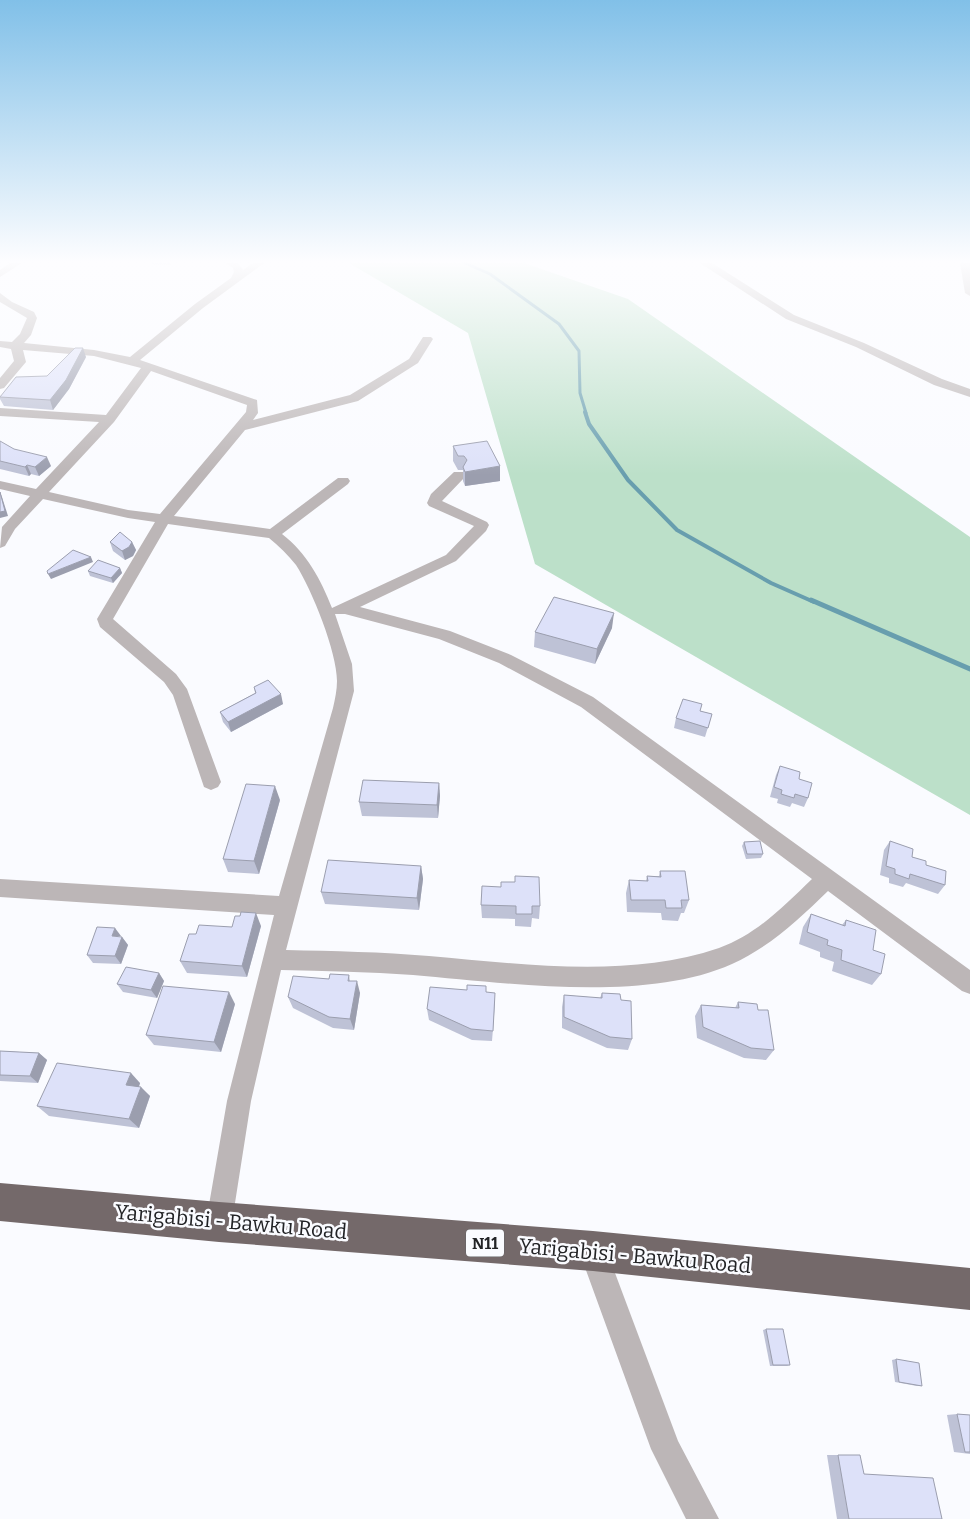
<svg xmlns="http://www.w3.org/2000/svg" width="970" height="1519" font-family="Bitter,serif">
	<rect width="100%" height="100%" fill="#fafbff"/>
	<!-- green -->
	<polygon fill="#bce0c9" points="349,263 524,263 628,299 970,537 970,815 535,564 468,333"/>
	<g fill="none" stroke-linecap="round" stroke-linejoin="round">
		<!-- stream-far2 -->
		<polyline stroke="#689eae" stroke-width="3" points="465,263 490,274 559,324 579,351 580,393 586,413"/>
		<!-- stream-far1 -->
		<polyline stroke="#689eae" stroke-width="4" points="585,412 589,424 628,480 677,530 771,583 814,602"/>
		<!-- stream -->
		<polyline stroke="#689eae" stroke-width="5" points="811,600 970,669"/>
		<!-- minor -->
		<g fill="#bcb6b7" fill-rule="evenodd">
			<polygon points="10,263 22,263 0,277 0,270"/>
			<path d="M225,263h13l5,7 10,-7h11l-61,45 -63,52 117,40 1,13 -5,7 97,-25 59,-36 14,-22h8l2,2 -15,24 -60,38 -113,29 -71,86 96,13 68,-51h10l2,3 -2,3 -66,50c25,19 39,46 50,74l114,-53 28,-29 -45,-20 -2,-3 4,-9 23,-22h10l2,3 -2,3 -22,23 45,21 2,3 -3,6 -30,30 -96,46 90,24 61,24 82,42 377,273v24l-8,-3 -134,-100c-30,29 -57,55 -96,73 -87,39 -225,19 -319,11 -44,-3 -88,-4 -132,-5l-30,131 -19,121 -3,10 -10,3 -10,-3 -3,-10 21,-121 47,-186 -274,-18v-18l279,17 54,-188c2,-9 4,-18 4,-27 0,-29 -25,-91 -41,-116 -8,-10 -17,-19 -27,-27l-101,-14 -55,95 63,55 11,15 34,93 -3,5 -7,3 -7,-3 -31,-92 -9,-13 -64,-55 -3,-8 58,-97 -27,-4 -85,-19 -28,30 -10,17 -5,2 2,-21 28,-31 -30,-7v-8l36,8 63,-67 -99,-6v-8l106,7 35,-47 -47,-12 -71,-6 3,12 -22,26 -4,1v-11l14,-17 -3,-12 -11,-2v-6l12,1 8,-8 7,-16 -27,-16v-9l12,9 22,10 3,6 -6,17 -7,8 70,7 36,7 65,-53 36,-26 3,-6 -1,-4zM151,371l96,34 -1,7 -86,102 -32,-4 -79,-18 65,-70zM335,614h10l94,25 60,24 82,44 231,172c-28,27 -56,56 -93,69 -92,31 -196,16 -290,8 -47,-4 -95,-5 -143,-6l68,-259 -2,-27z"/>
			<polygon points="700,263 712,263 794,315 864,343 942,379 970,389 970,397 934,385 856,347 786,319"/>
			<polygon points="960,263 970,263 970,296 965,293"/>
			<polygon points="593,1237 603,1241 678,1441 719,1519 686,1519 651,1449 579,1251 583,1241"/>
		</g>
		<!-- highway -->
		<polygon fill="#74696a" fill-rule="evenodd" points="0,1183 219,1202 593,1231 970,1268 970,1310 593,1271 219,1242 0,1221"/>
	</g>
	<!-- wall -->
	<g fill="#bec2d6">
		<polygon points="152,263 172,263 170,265 152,264"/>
		<polygon points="86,357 69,389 53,410 4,406 0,399 0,396 47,376"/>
		<polygon points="0,441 14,449 51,466 39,476 31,474 29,476 0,469"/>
		<polygon points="453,446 500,481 465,486 463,481 463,470 458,470 453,461"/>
		<polygon points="110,542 132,542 136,550 133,556 125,560 113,551"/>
		<polygon points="120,568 122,573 113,583 90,576 88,571"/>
		<polygon points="612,628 595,664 534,647 535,632"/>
		<polygon points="254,687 283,704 231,732 223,722 220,712 255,693"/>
		<polygon points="702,704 700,711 712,714 705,737 674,728 676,718"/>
		<polygon points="780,766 799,779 808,798 804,807 792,803 790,807 777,803 778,799 770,797 776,775"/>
		<polygon points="439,783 440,796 438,818 362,816 359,802"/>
		<polygon points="280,800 259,874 228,872 223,859"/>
		<polygon points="890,841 912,857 926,865 945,885 938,894 906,883 903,887 889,883 889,878 880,875 884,850"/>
		<polygon points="744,842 763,854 761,858 746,859 742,846"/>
		<polygon points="421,866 423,879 419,910 325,904 321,892"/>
		<polygon points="660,871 689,900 684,913 681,913 678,921 662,920 661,913 627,912 626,893 629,880 646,881 647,876 659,876"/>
		<polygon points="481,905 540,906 539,919 532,918 531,927 515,926 515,919 482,918"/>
		<polygon points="811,914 842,925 846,920 873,950 881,974 872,985 832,971 834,962 820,957 820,952 799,944 803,927"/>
		<polygon points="261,926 247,977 187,973 180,961 196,934 232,927"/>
		<polygon points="121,937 122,937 128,945 121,964 93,963 87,955"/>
		<polygon points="159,973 164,981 157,998 123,992 117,984"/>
		<polygon points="349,975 350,981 360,993 354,1030 333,1028 293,1008 288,997 329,979"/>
		<polygon points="486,992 495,1004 492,1041 472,1040 429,1020 427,1009"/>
		<polygon points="602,993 632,1039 628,1050 607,1048 562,1028 562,1007 564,995 600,998"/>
		<polygon points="738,1002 774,1050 766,1060 744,1058 697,1038 695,1016 701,1005 735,1008"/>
		<polygon points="235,1004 221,1052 154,1045 146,1035"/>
		<polygon points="0,1051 39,1053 47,1060 38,1083 0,1081"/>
		<polygon points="140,1083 139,1087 150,1096 139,1128 49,1116 37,1106"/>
		<polygon points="766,1329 790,1365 787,1366 770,1366 763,1330"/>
		<polygon points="896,1359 922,1386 917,1386 895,1382 892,1360"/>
		<polygon points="957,1414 970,1415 970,1454 954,1452 947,1415"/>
		<polygon points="827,1455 838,1455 864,1474 942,1519 837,1519"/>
	</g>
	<!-- shaded-wall -->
	<g fill="#9b9eae">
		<polygon points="83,348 86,357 69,389 53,410 50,400"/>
		<polygon points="47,457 51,466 39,476 35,467"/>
		<polygon points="27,465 31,474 29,476 25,467"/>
		<polygon points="500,466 500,481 465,486 465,472"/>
		<polygon points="0,492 2,497 8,516 0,518"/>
		<polygon points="132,542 136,550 133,556 125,560 122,551"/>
		<polygon points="91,557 93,562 51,579 48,574"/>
		<polygon points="120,568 122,573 113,583 111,578"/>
		<polygon points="614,613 612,628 595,664 597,649"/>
		<polygon points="281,694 283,704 231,732 228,722"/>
		<polygon points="439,783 440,796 438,818 437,805"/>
		<polygon points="275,786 280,800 259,874 254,861"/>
		<polygon points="421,866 423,879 419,910 417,898"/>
		<polygon points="256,913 261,926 247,977 242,966"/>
		<polygon points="115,928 121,936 112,936"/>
		<polygon points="122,937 128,945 121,964 115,956"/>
		<polygon points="159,973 164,981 157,998 151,990"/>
		<polygon points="357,981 360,993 354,1030 350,1019"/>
		<polygon points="229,992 235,1004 221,1052 214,1042"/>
		<polygon points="39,1053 47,1060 38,1083 30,1076"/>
		<polygon points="131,1073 140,1083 136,1095 126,1085"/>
		<polygon points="141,1087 150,1096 139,1128 129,1119"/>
	</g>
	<!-- building -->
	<g fill="#dde1f9" stroke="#9b9eae">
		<polygon points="75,348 83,348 66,380 50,400 0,397 16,377 47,376"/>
		<polygon points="0,441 14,449 47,457 35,467 27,465 25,467 0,461"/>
		<polygon points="487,441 500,466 465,472 463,467 467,460 464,456 458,456 453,446"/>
		<polygon points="0,492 5,511 0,512"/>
		<polygon points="120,532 132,542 129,547 122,551 110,542"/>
		<polygon points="73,550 91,557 48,574 47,571"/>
		<polygon points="98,560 120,568 111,578 88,571"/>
		<polygon points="554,597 614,613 597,649 535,632"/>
		<polygon points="268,680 281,694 228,722 220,712 256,693 254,687"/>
		<polygon points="683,699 702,704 700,711 712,714 708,728 676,718"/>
		<polygon points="780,766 800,772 799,779 812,783 808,798 795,794 794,798 781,794 782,790 774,787"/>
		<polygon points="363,780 439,783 437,805 359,802"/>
		<polygon points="246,784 275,786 254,861 223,859"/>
		<polygon points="760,841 763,854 747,854 744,842"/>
		<polygon points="890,841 913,849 912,857 926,861 926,865 946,871 945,885 910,874 909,879 895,874 895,869 886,866"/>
		<polygon points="328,860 421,866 417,898 321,892"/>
		<polygon points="660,871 685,871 689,900 681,900 682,908 666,908 665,900 631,900 629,880 648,881 647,876 661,877"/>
		<polygon points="515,876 539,877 540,906 532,906 532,914 516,914 516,906 481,905 482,886 501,887 501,882 515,882"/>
		<polygon points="241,912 256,913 242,966 180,961 189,934 196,934 199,925 232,927 235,916 240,916"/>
		<polygon points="811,914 845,926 846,920 876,930 873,950 885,954 881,974 841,960 842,950 827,945 828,940 807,932"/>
		<polygon points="97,927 115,928 112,936 122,937 115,956 87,955"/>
		<polygon points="126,967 159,973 151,990 117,984"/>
		<polygon points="330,974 349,975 348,981 357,981 350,1019 329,1017 288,997 293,976 329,979"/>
		<polygon points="467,985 486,986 486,992 495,993 493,1031 471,1029 427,1009 430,987 467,990"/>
		<polygon points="163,986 229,992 214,1042 146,1035"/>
		<polygon points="602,993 620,994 621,1000 631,1001 632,1039 610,1037 564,1017 564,995 602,998"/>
		<polygon points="738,1002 757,1004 758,1010 768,1010 774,1050 751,1048 703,1027 701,1005 739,1008"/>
		<polygon points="0,1051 39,1053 30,1076 0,1075"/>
		<polygon points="57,1063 131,1073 126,1085 141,1087 129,1119 37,1106"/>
		<polygon points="766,1329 783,1329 790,1365 773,1365"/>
		<polygon points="896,1359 919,1363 922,1386 899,1382"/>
		<polygon points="957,1414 970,1415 970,1452 965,1452"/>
		<polygon points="838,1455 860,1455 864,1474 933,1478 942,1519 849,1519"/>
	</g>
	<!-- sky -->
	<linearGradient id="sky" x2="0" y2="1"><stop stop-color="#81c0e8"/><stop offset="0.55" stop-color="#fdfdff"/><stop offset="1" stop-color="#fdfdff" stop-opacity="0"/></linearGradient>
	<rect width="970" height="475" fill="url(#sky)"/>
	<g text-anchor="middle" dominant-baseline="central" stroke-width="5" stroke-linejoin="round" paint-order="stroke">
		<!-- shield labels -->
		<rect fill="#fafbff" stroke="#636467" stroke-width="1" x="466" y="1229.5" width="38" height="27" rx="4"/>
		<g font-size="16" font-weight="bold" fill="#222326">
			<text x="485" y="1243">N11</text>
		</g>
		<!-- near-street labels -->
		<g font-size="21" fill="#222326" stroke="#fafbff">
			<text transform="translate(231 1222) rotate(5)">Yarigabisi - Bawku Road</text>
			<text transform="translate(635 1256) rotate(5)">Yarigabisi - Bawku Road</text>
		</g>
	</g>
</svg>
